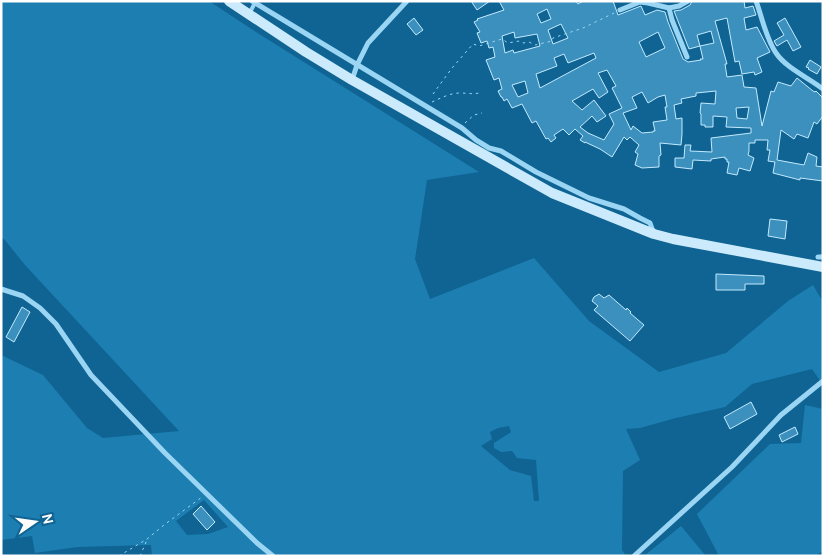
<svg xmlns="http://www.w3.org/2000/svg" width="824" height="557" font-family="Cabin,sans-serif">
	<rect width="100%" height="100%" fill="#0f6493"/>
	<!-- green -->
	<g fill="#1d7eb1" fill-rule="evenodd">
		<path d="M1,1h208l47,31 223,140 -52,8 -12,79 15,40 104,-41 55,63 70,51 67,-19 62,-52 25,-16 10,17v83l-11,-16 -60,15 -27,23 -49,11 -36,10 -14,1 14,31 -17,11 -1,79 4,6h-474l-1,-11 -74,2 -42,6 -3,-17 -31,4v-185l42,20 44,53 16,10 76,-7 -154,-166 -21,-26 -3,-1zM509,426l2,6 -17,11v5l7,4 11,-1 5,7 19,2 3,41h-5l-3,-25 -21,-6 -29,-24 11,-7 -2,-7 8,-4zM204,500l24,27 -20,7 -21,1 -11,-14z"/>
		<polygon points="805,405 823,409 823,551 815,556 719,556 697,514 770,444 801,443"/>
		<polygon points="681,526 706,556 644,556"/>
	</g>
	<!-- building -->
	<g fill="#3c90be" stroke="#c3eafe" fill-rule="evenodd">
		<polygon points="471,1 490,1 477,10"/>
		<path d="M499,1h77l2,3 5,-3h30l5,14 23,-9 4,9 12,-5 8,2 3,10 15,37 5,3 13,-2 -1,-1h3l-3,-13 14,-3 -3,-12 -14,4 3,11 -11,3 -15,-38 7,-1 9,-5 2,-4h52l1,7 8,-2 3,9 -12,3 2,12 11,-3 13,25 -13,6 5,14 -7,3 -1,-3 -12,2 -3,-13 -4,1 -8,-44 -12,3 12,43h-2l2,13 15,-2 2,12 12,1 6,38 9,-35 3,1 4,-10 13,4 6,-8 16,13 2,1 1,-1 7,7v18l-6,8 -3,-2 -6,16 -11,-4 -3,5 -13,-9 -4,30 27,5 4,-12 9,4 -1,9 7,1v14l-23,-3v2l-27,-7 2,-11 -7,-1 2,-11h-3l1,-10h-13v3h-6v8l-1,4 6,3 -4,13 -11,-3 -2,7 -10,-2 2,-11h-2v-3h-2v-2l-14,2v2l-18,-1 -1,9 -17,-2v-9h9l1,-13h6l-1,6 22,1 -1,-14 40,-5v-5l-25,-1 1,-10 -14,-1v11h-8v-2h-4v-11l-1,-1 1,-10 14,1 1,-13 -20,2v3l-15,3 1,4 -8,2 2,14 6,-1v16l-1,11 -21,-2 1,12 -2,1v11l-17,1 -7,-3 3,-11 -3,-2 4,-7 -9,-8 -3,3 -3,-3 -12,20 -12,-8 -15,-7v1l-5,-3 3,-4 -8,-7 -6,6 -6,-6 -9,6 2,3 -5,4 -3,-4 -2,1 -10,-18 -4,2 -10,-19 -10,4 -5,-9 -3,2 -2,-4h-1l-3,-6 4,-2 -3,-11 -5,2 -8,-20 9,-3 -2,-10 -4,1 -2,-7 -6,2 -4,-10 3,-1 -6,-10 4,-2 -1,-1 27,-9zM547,9l4,10 -10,4 -4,-9zM561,24l7,14 -15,6 -5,-14zM514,32l1,6 22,-4 3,12 -26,7 -1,-3 -8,3 -3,-17zM658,32l7,16 -19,9 -7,-15zM594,53l2,5 -56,30 -4,-14 21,-8 -3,-8 10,-4 4,9zM607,70l9,16 -4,2 10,20 -13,6 5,10 -10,16 -16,-7 -8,-6 12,-11 5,6 9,-6 -12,-16 -12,10 -10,-9 21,-12 6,9 9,-6 -10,-19zM525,81l3,12 -10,4 -6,-12zM642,92l6,11 10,-6 7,-2 2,12h-2l2,13 -14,2 2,9h-2v1l-11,1 -9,-7 -2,4 -8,-17 14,-5 -5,-11zM749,107l-2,12 -10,-1 -1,-10z"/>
		<polygon points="414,18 423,30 416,35 407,24"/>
		<polygon points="785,18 801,47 793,51 787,40 777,46 774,41 784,35 777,23"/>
		<polygon points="810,60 821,67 817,74 808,69 809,68 806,67"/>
		<polygon points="770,219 787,221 785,239 768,236"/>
		<polygon points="716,274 764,276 764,284 745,284 745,290 716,290"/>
		<polygon points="599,294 604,298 609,295 626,310 627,308 631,312 630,313 644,325 630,341 594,310 598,306 592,301 594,297"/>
		<polygon points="22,307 30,312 14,342 6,337"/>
		<polygon points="751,402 757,414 730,429 724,417"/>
		<polygon points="795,427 798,434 782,442 779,435"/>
		<polygon points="201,506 215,522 207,530 193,514"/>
	</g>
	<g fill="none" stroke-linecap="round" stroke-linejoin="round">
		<!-- path -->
		<g stroke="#9bd5f4" stroke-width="1" stroke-dasharray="2.5 4" stroke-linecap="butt">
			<polyline points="433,94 452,68 473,44 479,46 502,39 508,43 519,41 523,43 529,42 535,45 552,41 553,38 583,28 614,13"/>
			<path d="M432,102c9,-4 18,-9 28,-9 8,0 15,2 22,-1"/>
			<polyline points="465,123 474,115 482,113"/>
			<polyline points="49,556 52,556"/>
			<polyline points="119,556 147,539 164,525 202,497"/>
			<polyline points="140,556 147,540"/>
		</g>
		<!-- service -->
		<polyline stroke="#9bd5f4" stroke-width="4" points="249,14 256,1"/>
		<!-- minor -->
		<g stroke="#9bd5f4" stroke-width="5">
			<polyline points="252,1 462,128 476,140 489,148 501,151 536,172 589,198 624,209 640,218 650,223 654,234"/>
			<path d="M756,1c6,16 10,38 20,52 10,15 33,25 47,36"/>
			<polyline points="669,8 672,20 687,57"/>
			<polyline points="620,10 640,2 648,3 669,8 679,6 688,1"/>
			<polyline points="352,80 357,65 368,43 407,1"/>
			<polyline points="818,257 823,257"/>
			<polyline points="1,289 23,296 40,308 56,324 91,375 165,453 257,543 273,556"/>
			<polyline points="634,556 732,467 781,415 823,381"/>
		</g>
		<!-- secondary -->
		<polyline stroke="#cbebfd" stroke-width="10" points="229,1 306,52 352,80 552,193 654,234 673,239 823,267"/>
	</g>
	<!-- border -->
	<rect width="824" height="557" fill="none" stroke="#ffffff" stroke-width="5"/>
	<!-- north arrow -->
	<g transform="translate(35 522) rotate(77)" stroke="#0f6493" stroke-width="4" paint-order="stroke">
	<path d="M0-4L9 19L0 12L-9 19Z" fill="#ffffff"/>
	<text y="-8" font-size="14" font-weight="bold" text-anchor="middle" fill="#ffffff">N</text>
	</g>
</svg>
